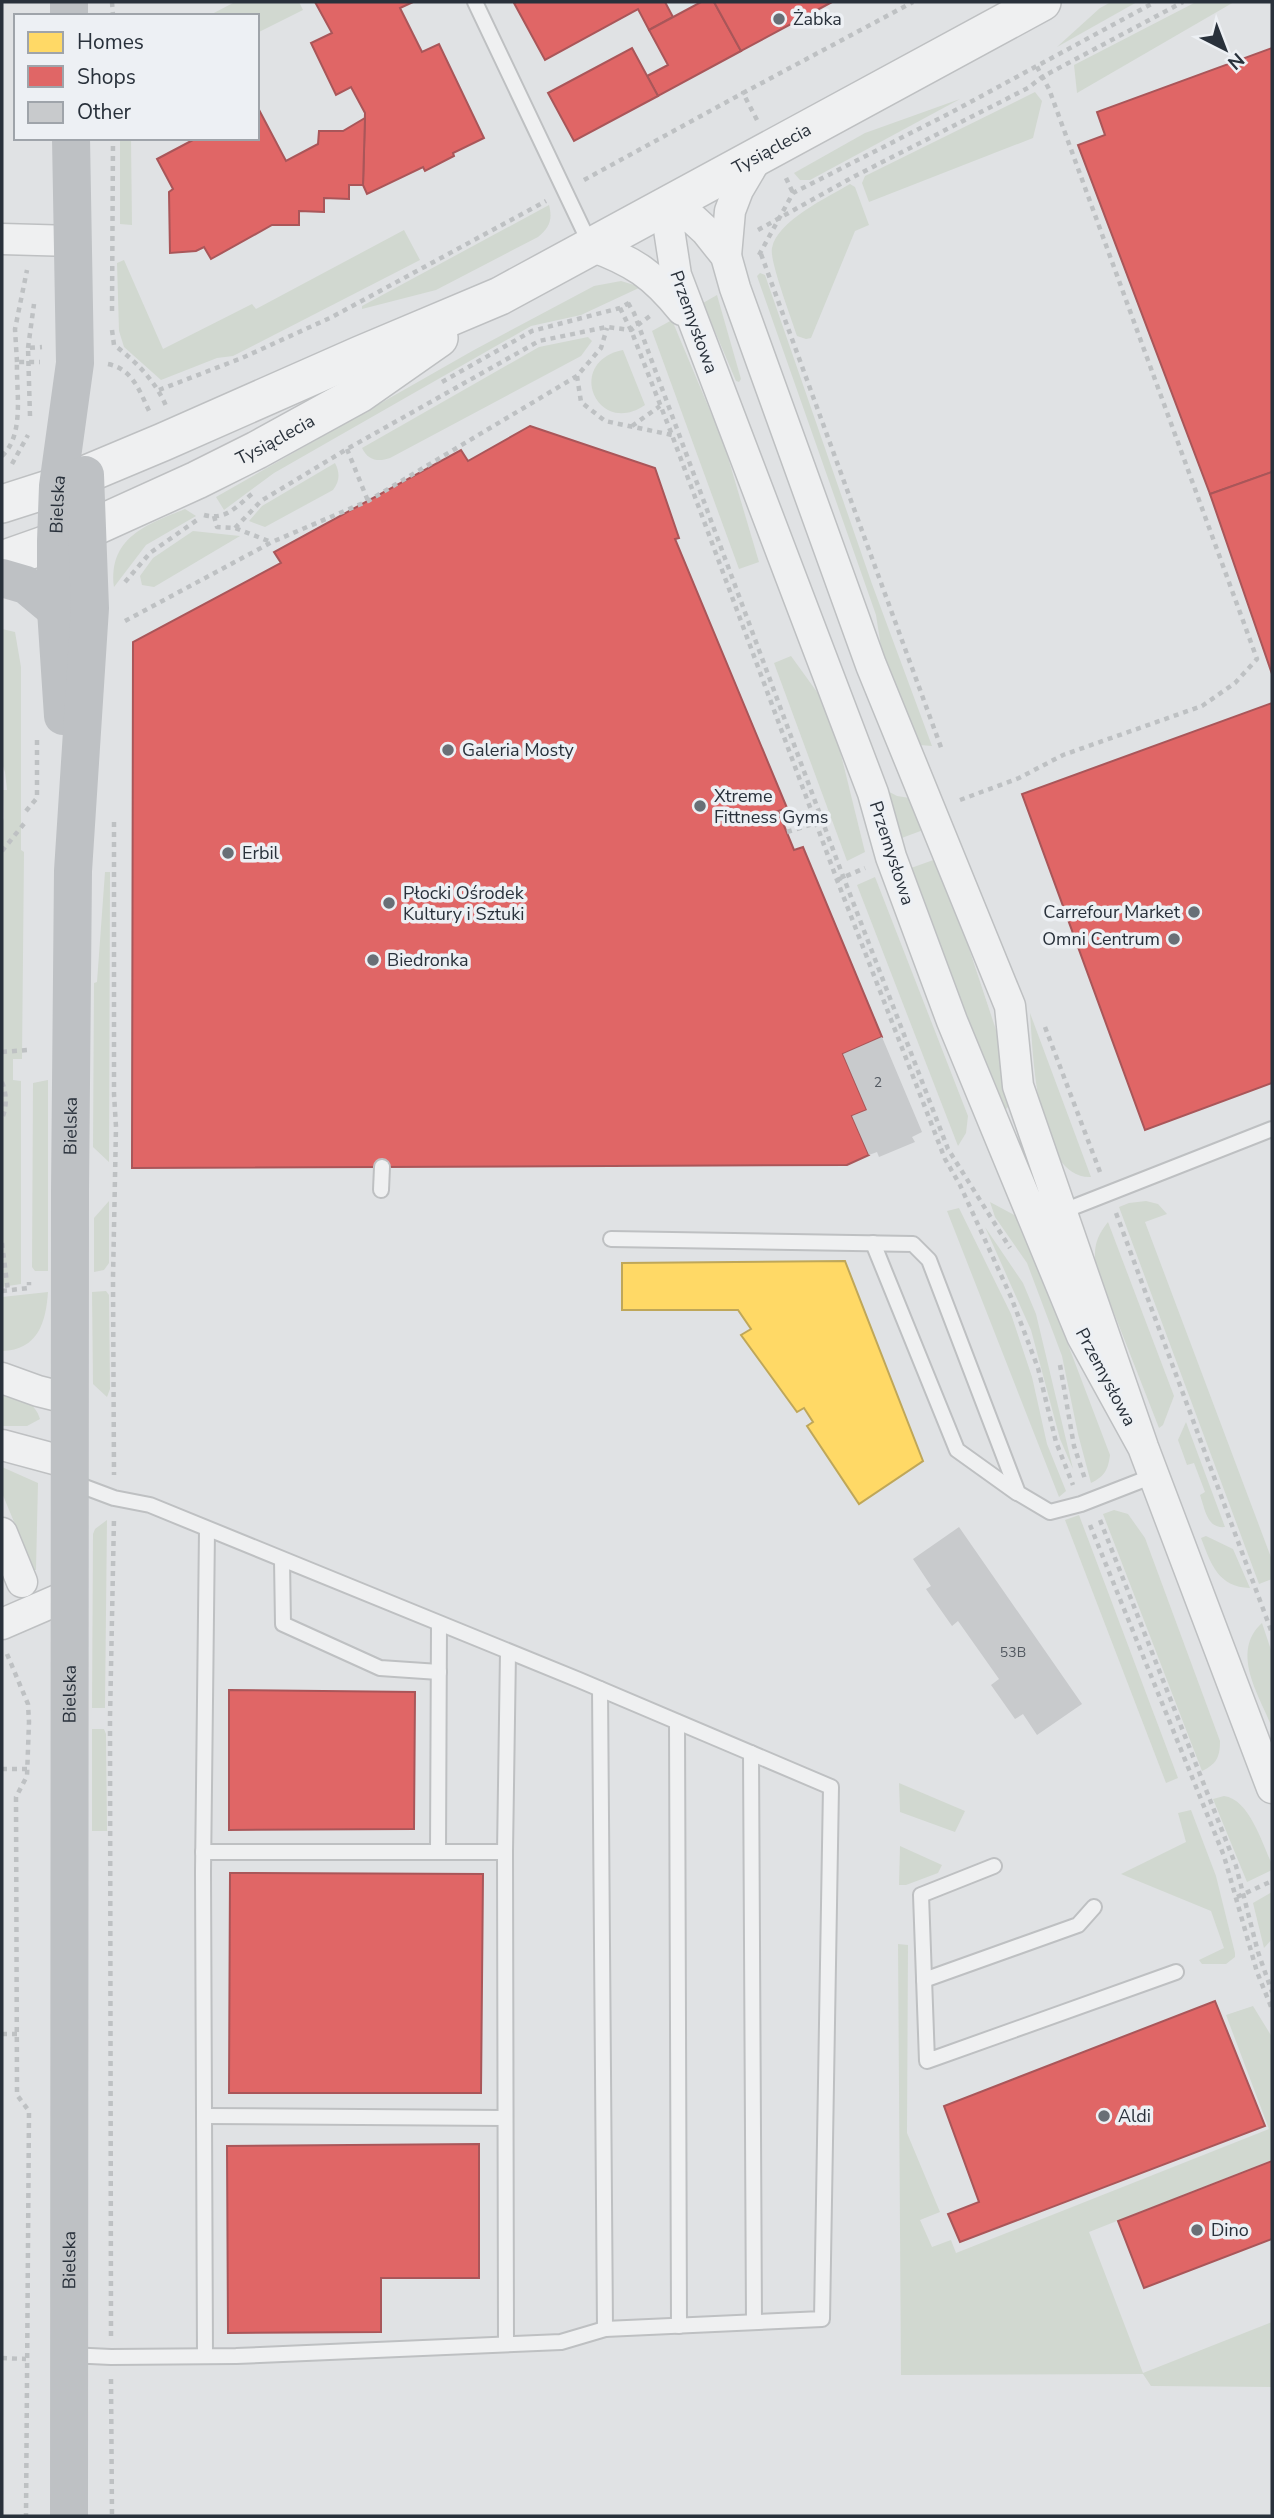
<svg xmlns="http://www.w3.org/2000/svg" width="1274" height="2518" font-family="'Nunito Sans',sans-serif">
	<rect width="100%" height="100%" fill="#e0e2e4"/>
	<!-- green -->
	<g fill="#d1d8d0">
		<polygon points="235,2 299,2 303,10 257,33 257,16 208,16"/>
		<polygon points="1111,2 1137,2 1057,47 1100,8"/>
		<polygon points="1196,2 1234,2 1077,93 1074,65"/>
		<polygon points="1035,92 1042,101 1033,138 869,202 862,183 865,176"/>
		<polygon points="960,99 810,180 800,180 794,173 865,133"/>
		<polygon points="120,138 131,138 132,225 120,224"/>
		<path d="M850,184l5,3 14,38 -14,6 -44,107 -5,1 -9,-3c-5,-16 -28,-76 -25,-88 5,-27 56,-51 78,-64z"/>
		<path d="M549,205c4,15 0,23 -11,32l-102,53 -74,19v-3z"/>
		<polygon points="404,230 420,260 233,356 217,358 161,380 124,347 119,331 117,263 124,260 163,349 252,304 256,309"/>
		<polygon points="760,273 765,275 872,584 932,746 920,745 911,736 886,679 876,615 757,276"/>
		<polygon points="621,281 641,287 581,315 531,326 274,473 224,510 216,497 474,350 594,286"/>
		<polygon points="717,295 741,379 739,382 736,381 703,303"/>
		<polygon points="672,320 724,444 759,562 739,569 652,331"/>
		<path d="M588,337l4,4 -11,15 -191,102c-11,4 -22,3 -28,-10l177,-101z"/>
		<path d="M623,350l22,55c-48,33 -81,-43 -22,-55z"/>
		<path d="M335,463c5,10 5,18 -2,27l-68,37 -16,-6 13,-15z"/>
		<path d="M185,509l11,7 -50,29 -32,42c-6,-50 34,-63 71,-78z"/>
		<polygon points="193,531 240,536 154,587 142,585 140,576 153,558"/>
		<polygon points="2,629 15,632 21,667 21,850 24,852 22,1059 13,1059 13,1080 21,1081 21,1284 2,1287 2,824 4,818 3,790 7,790 5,772 2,763"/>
		<polygon points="791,656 830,710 865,852 847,861 774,663"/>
		<polygon points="882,788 897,796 916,799 926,829 899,839"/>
		<polygon points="939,858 998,1036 1009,1106 1006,1109 1001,1106 911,868"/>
		<polygon points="105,872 110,872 109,1162 93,1147 94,983 97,982"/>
		<polygon points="875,877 968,1116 966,1133 958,1146 857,885"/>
		<path d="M1030,1013l61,164c-55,2 -58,-125 -61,-164z"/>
		<polygon points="48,1080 48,1271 35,1271 32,1267 33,1083"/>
		<polygon points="109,1201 109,1263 104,1270 94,1272 94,1218"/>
		<polygon points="1146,1201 1158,1204 1167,1214 1145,1222 1272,1560 1272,1579 1259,1584 1119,1207 1129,1203"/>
		<path d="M990,1202l30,16 90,237c-2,15 -5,21 -19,28l-13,-49 -16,-78 -35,-93 -32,-46z"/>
		<polygon points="959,1208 1011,1314 1032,1377 1047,1444 1066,1491 1059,1497 947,1211"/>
		<path d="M1108,1222l66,174 -11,29 -4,3 -63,-161c-3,-19 0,-30 12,-45z"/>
		<polygon points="985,1227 1023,1283 1036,1314 1073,1469 1060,1439 1031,1330"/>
		<polygon points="106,1291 109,1295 110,1389 107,1397 93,1384 92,1292"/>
		<path d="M48,1292c-2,30 -10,58 -46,59v-54z"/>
		<path d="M2,1389c16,7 33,12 38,30l-13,7h-25z"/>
		<path d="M1186,1422l39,105c-18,2 -20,-18 -25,-32l5,-3 -11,-29 -7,2 -9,-25z"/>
		<polygon points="2,1467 38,1483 36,1570 34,1570 2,1493"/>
		<path d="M1114,1510l14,4 17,24 75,203c0,17 -4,23 -18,30l-99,-257z"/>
		<polygon points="1079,1515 1178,1778 1166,1783 1065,1520"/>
		<polygon points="107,1520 105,1708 92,1708 93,1534 95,1529"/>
		<path d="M1206,1536l27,13 17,39c-32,-1 -39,-24 -49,-50z"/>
		<path d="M1262,1623l10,30v74c-13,-32 -42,-75 -10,-104z"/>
		<polygon points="92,1729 104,1729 106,1734 107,1831 92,1831"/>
		<polygon points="899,1783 965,1811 955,1832 900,1812"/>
		<path d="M1224,1796c25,3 38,47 48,68v6l-25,12 -34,-83z"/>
		<polygon points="1191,1810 1216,1876 1235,1953 1235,1957 1226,1964 1202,1964 1199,1960 1224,1948 1211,1911 1121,1874 1186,1842 1178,1813"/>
		<polygon points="900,1846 942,1865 938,1873 906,1885 899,1885"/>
		<polygon points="1272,1892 1272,1939 1264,1948 1253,1903"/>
		<polygon points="898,1944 908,1945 907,2133 940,2212 920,2220 932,2247 951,2240 956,2253 1269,2129 1226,2015 1253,2006 1272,2037 1272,2160 1089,2232 1143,2373 1272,2322 1272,2387 1151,2386 1143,2374 901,2375"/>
	</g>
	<!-- homes -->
	<polygon fill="#ffd966" stroke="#bfa759" stroke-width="2" points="845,1261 923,1461 859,1504 807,1426 813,1422 804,1408 797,1412 741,1335 751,1329 738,1310 622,1310 622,1263"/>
	<!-- shops -->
	<g fill="#e06666" stroke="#a95659" stroke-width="2">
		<polygon points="315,2 413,2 400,8 422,52 439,44 484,138 453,153 454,156 425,171 423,167 367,194 363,185 365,113 351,87 336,95 311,43 332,33"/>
		<polygon points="517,2 665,2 673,17 649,30 638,9 545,60 514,3"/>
		<polygon points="701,2 714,2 741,51 658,96 647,76 668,65 649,30"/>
		<polygon points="714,2 832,2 741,51"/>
		<polygon points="632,48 658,96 574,141 548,93"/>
		<polygon points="1272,48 1272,472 1210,494 1078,145 1105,135 1097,112"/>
		<polygon points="257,106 286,161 318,144 319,131 343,131 365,118 363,185 349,185 349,199 324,198 324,212 299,211 299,225 272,225 211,259 204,247 196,251 170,253 169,192 173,189 157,159 193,140 192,138 257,138"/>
		<polygon points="530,426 655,468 679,538 675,539 787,808 778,811 794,850 803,847 882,1037 843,1054 867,1110 852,1116 869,1155 847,1165 132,1168 133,642 281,563 274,552 461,450 468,461"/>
		<polygon points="1272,472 1272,674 1210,494"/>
		<polygon points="1272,703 1272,1083 1145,1130 1022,794"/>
		<polygon points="229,1690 415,1692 414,1829 229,1830"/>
		<polygon points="230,1873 483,1874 481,2093 229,2093"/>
		<polygon points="1215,2001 1265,2126 960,2242 948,2214 979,2202 944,2106"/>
		<polygon points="479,2144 479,2278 381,2278 381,2332 228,2333 227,2146"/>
		<polygon points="1272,2161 1272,2239 1144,2288 1118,2221"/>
	</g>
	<!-- building -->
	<g fill="#c8cacc">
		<polygon points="882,1037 922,1132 912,1137 915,1142 879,1157 877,1152 869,1155 852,1116 867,1110 843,1054"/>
		<polygon points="959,1527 1082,1704 1037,1735 1023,1714 1015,1719 991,1685 999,1679 958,1621 952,1626 926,1589 931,1586 913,1559"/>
	</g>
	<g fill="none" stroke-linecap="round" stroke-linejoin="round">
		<defs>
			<g id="service">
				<polyline points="475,2 591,246"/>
				<polyline points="381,1190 382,1167"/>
				<polyline points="1061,1212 1272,1129"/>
				<polyline points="611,1239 913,1244 929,1260 1018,1493 1050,1512 1081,1504 1153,1476"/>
				<polyline points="873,1243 957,1450 1017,1493"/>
				<polyline points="282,1560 283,1624 380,1668 439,1672"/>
				<polyline points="600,1689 605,2329"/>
				<polyline points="677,1722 679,2326"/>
				<polyline points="751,1753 754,2322"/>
				<polyline points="203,1852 505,1852 508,1652"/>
				<polyline points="438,1852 439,1624"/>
				<polyline points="505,1852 506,2344"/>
				<polyline points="994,1866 921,1895 927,2061 1176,1972"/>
				<polyline points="924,1980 1078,1925 1094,1907"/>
				<polyline points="204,2116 504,2118"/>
				<polyline points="69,2355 111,2357 236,2356 561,2342 605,2329 822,2319 831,1787 579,1680 150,1505 114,1498 74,1483"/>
				<polyline points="205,2356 203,1872 207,1530"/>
			</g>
			<g id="minor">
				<polyline points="2,239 73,241"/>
				<path d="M591,246c42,15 63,29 91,64"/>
				<polyline points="726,256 730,211 738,190 758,156"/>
				<polyline points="2,1378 38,1391 70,1399"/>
				<polyline points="2,1445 69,1463"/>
				<polyline points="1143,1447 1082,1336 952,1021 891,857 873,793 676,275 668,223 668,204 693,219 706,231 726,256 735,288 871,665 1010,1006 1018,1086 1143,1447 1272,1788"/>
				<polyline points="2,1533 22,1582"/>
				<polyline points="2,1624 69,1595"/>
			</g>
			<g id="tertiary">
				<path id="s1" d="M2,504l56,-18 105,-44 197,-87 140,-59 542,-294"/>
				<path id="s2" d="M2,560l85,-30 110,-50 60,-30 102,-56 80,-56"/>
			</g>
		</defs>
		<!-- service casing -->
		<use href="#service" stroke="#bec0c2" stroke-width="18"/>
		<!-- minor casing -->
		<use href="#minor" stroke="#bec0c2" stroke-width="33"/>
		<!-- tertiary casing -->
		<use href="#tertiary" stroke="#bec0c2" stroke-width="40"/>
		<!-- path -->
		<g stroke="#bec1c3" stroke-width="4.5" stroke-dasharray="5 5" stroke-linecap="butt">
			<polyline points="112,2 113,16"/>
			<polyline points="757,120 743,93 913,2"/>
			<polyline points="786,178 793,193"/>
			<polyline points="584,180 743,93"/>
			<polyline points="758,230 853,177 1028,88 1042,77 1183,2"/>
			<polyline points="761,254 942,750"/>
			<polyline points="759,255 793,193 952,112 1155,2"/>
			<polyline points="628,303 634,313 838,863 948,1149 1010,1248"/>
			<polyline points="620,308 631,330 672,435 837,880 945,1159 960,1185 1011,1297 1038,1368 1056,1442 1073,1485"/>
			<polyline points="112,311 113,138"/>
			<path d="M112,330l2,15c22,16 42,37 52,61"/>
			<polyline points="28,348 34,304"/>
			<polyline points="17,362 15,329 27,270"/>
			<path d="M108,364c25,5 32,28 42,49"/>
			<polyline points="577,376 581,402 605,421 672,435"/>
			<polyline points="442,382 532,331 620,308 629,303"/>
			<polyline points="159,390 242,358 332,317 546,201"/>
			<polyline points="30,416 28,348 42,347"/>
			<polyline points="632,426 660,406"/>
			<polyline points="347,449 368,501"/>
			<path d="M2,456c23,-22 14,-64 15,-94h23"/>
			<polyline points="12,464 28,435"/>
			<path d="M204,515c22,6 33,-9 49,-22"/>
			<polyline points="214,516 217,527 235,528 271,542"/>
			<polyline points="235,528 261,501 347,449 539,341 607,327 631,330 650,316"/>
			<polyline points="125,582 150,553 197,520"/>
			<polyline points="125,621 272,542 368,501 577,376 601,348 607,328"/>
			<polyline points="960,800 1019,778 1063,755 1202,706 1235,683 1257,659 1049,89 1036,65"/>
			<polyline points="26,811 37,798 37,738"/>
			<polyline points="114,822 114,1094 116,1127 113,1278 114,1475"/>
			<polyline points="787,832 816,823"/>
			<polyline points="2,851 27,820"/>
			<polyline points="837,880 865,868"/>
			<polyline points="1045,1027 1100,1172"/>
			<polyline points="2,1052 27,1050"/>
			<path d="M2,1082c5,13 5,24 0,37"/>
			<polyline points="1116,1213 1272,1633"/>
			<polyline points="2,1243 8,1291"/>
			<polyline points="2,1291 29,1288 29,1282"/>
			<polyline points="1060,1365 1074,1446 1085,1479"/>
			<polyline points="1100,1520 1236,1866 1258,1952 1272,1992"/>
			<polyline points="1090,1525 1224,1856 1257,1972 1272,2009"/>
			<polyline points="7,1654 28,1704 29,1722 27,1776 16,1797 17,2095 29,2111 26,2516"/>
			<polyline points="2,1769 27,1769"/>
			<polyline points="1237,1897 1272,1881"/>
			<polyline points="2,2034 17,2034"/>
			<polyline points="111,2336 110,1718 114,1518"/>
			<polyline points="2,2358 26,2359"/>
			<polyline points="111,2379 112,2516"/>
		</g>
		<!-- service -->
		<use href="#service" stroke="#eff0f1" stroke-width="14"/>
		<!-- minor -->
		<use href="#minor" stroke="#eff0f1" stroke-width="30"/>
		<!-- tertiary -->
		<use href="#tertiary" stroke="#eff0f1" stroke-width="37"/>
		<!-- secondary -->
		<g stroke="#bec1c4" stroke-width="38">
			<polyline points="69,2 69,16"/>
			<polyline points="2,578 26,585 56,610"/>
			<path id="s3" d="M63,716l-7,-106v-69l2,-55 17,-123 -4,-225"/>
			<path id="s4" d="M69,2516l1,-1325 3,-320 17,-263 -5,-133"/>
		</g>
	</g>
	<!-- markers -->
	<g fill="#696f76" stroke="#edf0f4" stroke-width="2.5">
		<circle cx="779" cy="19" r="7"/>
		<circle cx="448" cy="750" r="7"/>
		<circle cx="700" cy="806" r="7"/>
		<circle cx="228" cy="853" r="7"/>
		<circle cx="389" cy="903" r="7"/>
		<circle cx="1194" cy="912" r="7"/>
		<circle cx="1174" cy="939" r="7"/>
		<circle cx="373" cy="960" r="7"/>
		<circle cx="1104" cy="2116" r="7"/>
		<circle cx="1197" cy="2230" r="7"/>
	</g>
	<g text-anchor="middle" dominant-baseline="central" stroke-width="7" stroke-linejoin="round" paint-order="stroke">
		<!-- number labels -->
		<g font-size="14" fill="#525860">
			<text x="878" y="1082">2</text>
			<text x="1013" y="1652">53B</text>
		</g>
		<!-- poi labels -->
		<g font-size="18" fill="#29313b" stroke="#edf0f4" text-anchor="start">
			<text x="793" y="19">Żabka</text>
			<text x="462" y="750">Galeria Mosty</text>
			<text x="714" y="796">Xtreme<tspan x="714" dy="21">Fittness Gyms</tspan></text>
			<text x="242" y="853">Erbil</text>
			<text x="403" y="893">Płocki Ośrodek<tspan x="403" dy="21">Kultury i Sztuki</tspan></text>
			<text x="1180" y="912" text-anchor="end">Carrefour Market</text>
			<text x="1160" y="939" text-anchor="end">Omni Centrum</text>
			<text x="387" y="960">Biedronka</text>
			<text x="1118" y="2116">Aldi</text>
			<text x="1211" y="2230">Dino</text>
		</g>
		<!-- street labels -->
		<g font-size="18" fill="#29313b" stroke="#edf0f4">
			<text stroke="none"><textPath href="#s1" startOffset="849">Tysiąclecia</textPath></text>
			<text transform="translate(694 322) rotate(70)">Przemysłowa</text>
			<text stroke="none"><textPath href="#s2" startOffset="299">Tysiąclecia</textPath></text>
			<text stroke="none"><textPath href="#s3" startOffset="212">Bielska</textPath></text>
			<text transform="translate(892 853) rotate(72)">Przemysłowa</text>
			<text stroke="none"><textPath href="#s4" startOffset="1390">Bielska</textPath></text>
			<text transform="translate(1106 1377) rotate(62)">Przemysłowa</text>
			<text stroke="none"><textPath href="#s4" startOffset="822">Bielska</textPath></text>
			<text stroke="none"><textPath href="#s4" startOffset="256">Bielska</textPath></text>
		</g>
	</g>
	<!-- border -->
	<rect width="1274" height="2518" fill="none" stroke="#29313b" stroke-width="7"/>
	<!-- legend -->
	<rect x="14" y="14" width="245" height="126" fill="#edf0f4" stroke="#9fa4aa" stroke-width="2"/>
	<rect x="28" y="32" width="35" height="21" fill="#ffd966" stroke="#9fa4aa" stroke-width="2"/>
	<text x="77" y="49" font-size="21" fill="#29313b">Homes</text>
	<rect x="28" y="66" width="35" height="21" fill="#e06666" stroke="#9fa4aa" stroke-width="2"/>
	<text x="77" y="84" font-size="21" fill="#29313b">Shops</text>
	<rect x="28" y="102" width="35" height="21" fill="#c8cacc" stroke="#9fa4aa" stroke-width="2"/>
	<text x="77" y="119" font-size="21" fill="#29313b">Other</text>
	<!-- north arrow -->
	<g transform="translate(1225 49) rotate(138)" stroke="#edf0f4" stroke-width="5" paint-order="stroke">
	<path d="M0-5L12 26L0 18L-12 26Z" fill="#29313b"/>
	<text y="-10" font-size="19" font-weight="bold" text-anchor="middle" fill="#29313b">N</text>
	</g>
</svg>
